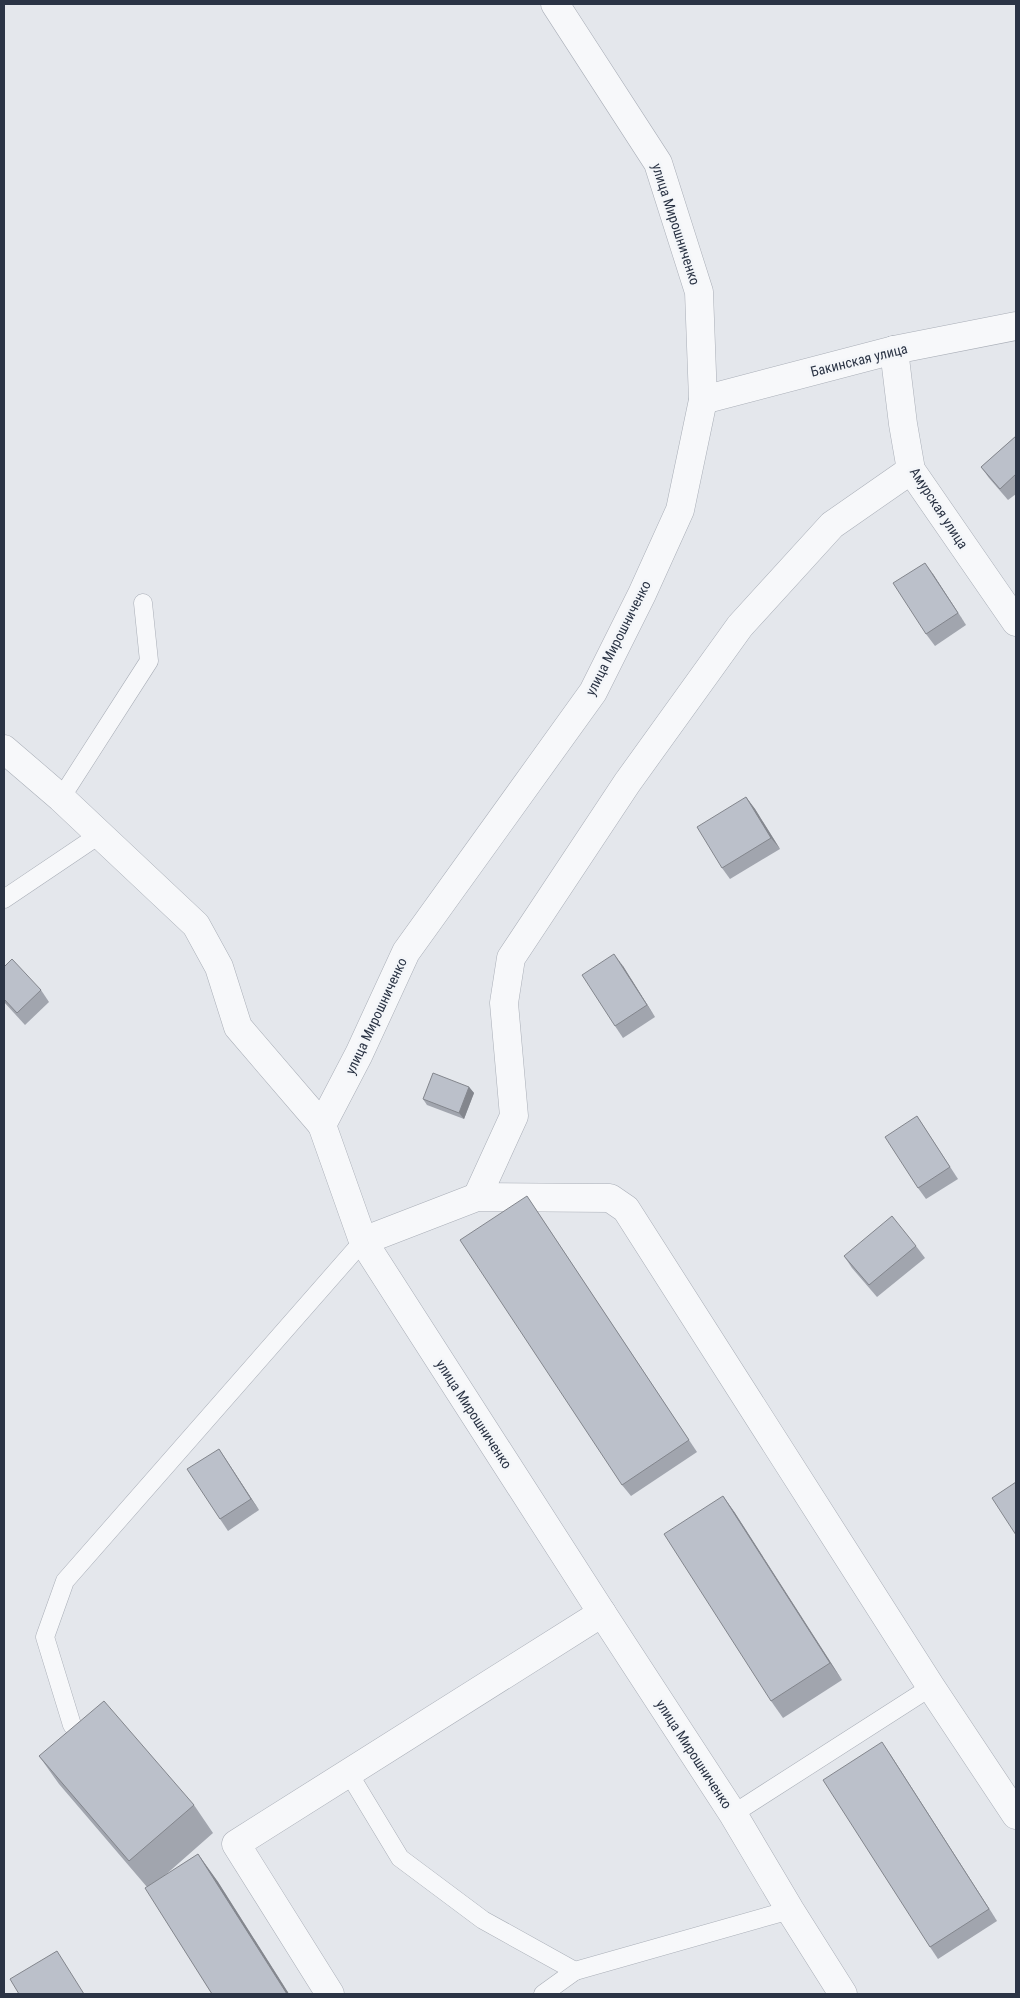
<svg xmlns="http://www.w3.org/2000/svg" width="1020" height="1998" font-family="'Roboto Condensed',sans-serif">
	<rect width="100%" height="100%" fill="#e4e7ec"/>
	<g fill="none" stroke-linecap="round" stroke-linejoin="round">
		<defs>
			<g id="lane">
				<polyline points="61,798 149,661 143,603"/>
				<polyline points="4,899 99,835"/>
				<polyline points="72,1725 45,1637 65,1581 363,1241"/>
				<polyline points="348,1772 400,1858 483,1920 575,1971 790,1910"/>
				<polyline points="733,1814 931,1687"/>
				<polyline points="543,1994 575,1971"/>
			</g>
			<g id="street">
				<polyline points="555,4 658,163 699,292 703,400 680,510 642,594 593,692 406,952 359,1054 322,1125 363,1241 602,1613 733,1814 790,1910 843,1994"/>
				<polyline points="894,350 903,424 911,470 1016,622"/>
				<polyline points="703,400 894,350 1016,326"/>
				<polyline points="4,749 61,798 196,925 219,967 238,1027 322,1125"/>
				<polyline points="477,1197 514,1116 504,1003 511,958 627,783 740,626 832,525 911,470"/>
				<polyline points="363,1241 477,1197 610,1198 626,1209 931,1687 1016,1815"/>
				<polyline points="330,1994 236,1844 602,1613"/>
			</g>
		</defs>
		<!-- lane casing -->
		<use href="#lane" stroke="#a9aeb7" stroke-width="19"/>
		<!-- street casing -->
		<use href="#street" stroke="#a9aeb7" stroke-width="29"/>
		<!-- lane -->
		<use href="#lane" stroke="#f7f8fa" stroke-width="18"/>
		<!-- street -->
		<use href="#street" stroke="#f7f8fa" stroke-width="28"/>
	</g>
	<!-- wall -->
	<g fill="#a1a5ae">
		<polygon points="1016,436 1016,494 1008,500 989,478 981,467"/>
		<polygon points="933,574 966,625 935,646 926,634"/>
		<polygon points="746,797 755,809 780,849 730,879 722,868"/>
		<polygon points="623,966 655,1017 623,1038 615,1026"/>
		<polygon points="4,967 41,990 49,1002 25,1025 4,1002"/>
		<polygon points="469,1087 474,1093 464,1119 427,1105 423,1099"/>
		<polygon points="917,1116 958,1179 926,1199 918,1188"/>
		<polygon points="535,1208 697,1452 631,1496 622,1485"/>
		<polygon points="916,1246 925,1258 877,1297 852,1268 844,1256"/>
		<polygon points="219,1449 259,1510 228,1531 220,1519"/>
		<polygon points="723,1496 735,1513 842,1680 783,1718 771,1701"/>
		<polygon points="890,1754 997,1921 938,1959 930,1947"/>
		<polygon points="39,1756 194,1805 213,1833 163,1877 198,1854 218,1882 289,1994 212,1994 147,1887 59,1784"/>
	</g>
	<!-- shaded-wall -->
	<g fill="#83868d">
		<polygon points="925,563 933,574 966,625 958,613"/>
		<polygon points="746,797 755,809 780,849 771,838"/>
		<polygon points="614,954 623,966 655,1017 647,1005"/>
		<polygon points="469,1087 474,1093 464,1119 459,1113"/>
		<polygon points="219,1449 227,1461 259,1510 251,1499"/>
		<polygon points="723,1496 735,1513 842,1680 830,1663"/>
		<polygon points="882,1742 890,1754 997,1921 989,1909"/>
		<polygon points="198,1854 218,1882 289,1994 287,1994"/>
	</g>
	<!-- building -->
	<g fill="#bbc0ca" stroke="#83868d">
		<polygon points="1016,436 1016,474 1000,489 981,467"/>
		<polygon points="925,563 958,613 926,634 893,583"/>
		<polygon points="746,797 771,838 722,868 697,827"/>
		<polygon points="614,954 647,1005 615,1026 582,975"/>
		<polygon points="12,959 41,990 17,1013 4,999 4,967"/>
		<polygon points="433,1073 469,1087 459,1113 423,1099"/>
		<polygon points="917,1116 950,1167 918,1188 885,1137"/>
		<polygon points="527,1196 689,1440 622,1485 460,1240"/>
		<polygon points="892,1216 916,1246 869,1285 844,1256"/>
		<polygon points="219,1449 251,1499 220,1519 187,1469"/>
		<polygon points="1016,1482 1016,1535 992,1498"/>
		<polygon points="723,1496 830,1663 771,1701 664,1534"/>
		<polygon points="104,1701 194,1805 129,1861 39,1756"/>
		<polygon points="882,1742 989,1909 930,1947 823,1780"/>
		<polygon points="198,1854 287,1994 212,1994 145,1888"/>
		<polygon points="57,1951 84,1994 19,1994 10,1979"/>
	</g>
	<g text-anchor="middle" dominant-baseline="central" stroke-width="5" stroke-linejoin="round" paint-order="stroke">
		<!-- street labels -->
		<g font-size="14" fill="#2b3445" stroke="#f4f6f9">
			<text transform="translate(676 224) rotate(72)">улица Мирошниченко</text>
			<text transform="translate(859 360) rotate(-14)">Бакинская улица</text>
			<text transform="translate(939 508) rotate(57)">Амурская улица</text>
			<text transform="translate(618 638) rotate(-63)">улица Мирошниченко</text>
			<text transform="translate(376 1016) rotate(-65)">улица Мирошниченко</text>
			<text transform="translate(474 1414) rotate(57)">улица Мирошниченко</text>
			<text transform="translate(694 1754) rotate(57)">улица Мирошниченко</text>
		</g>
	</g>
	<!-- border -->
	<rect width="1020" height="1998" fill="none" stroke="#2b3445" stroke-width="10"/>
</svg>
